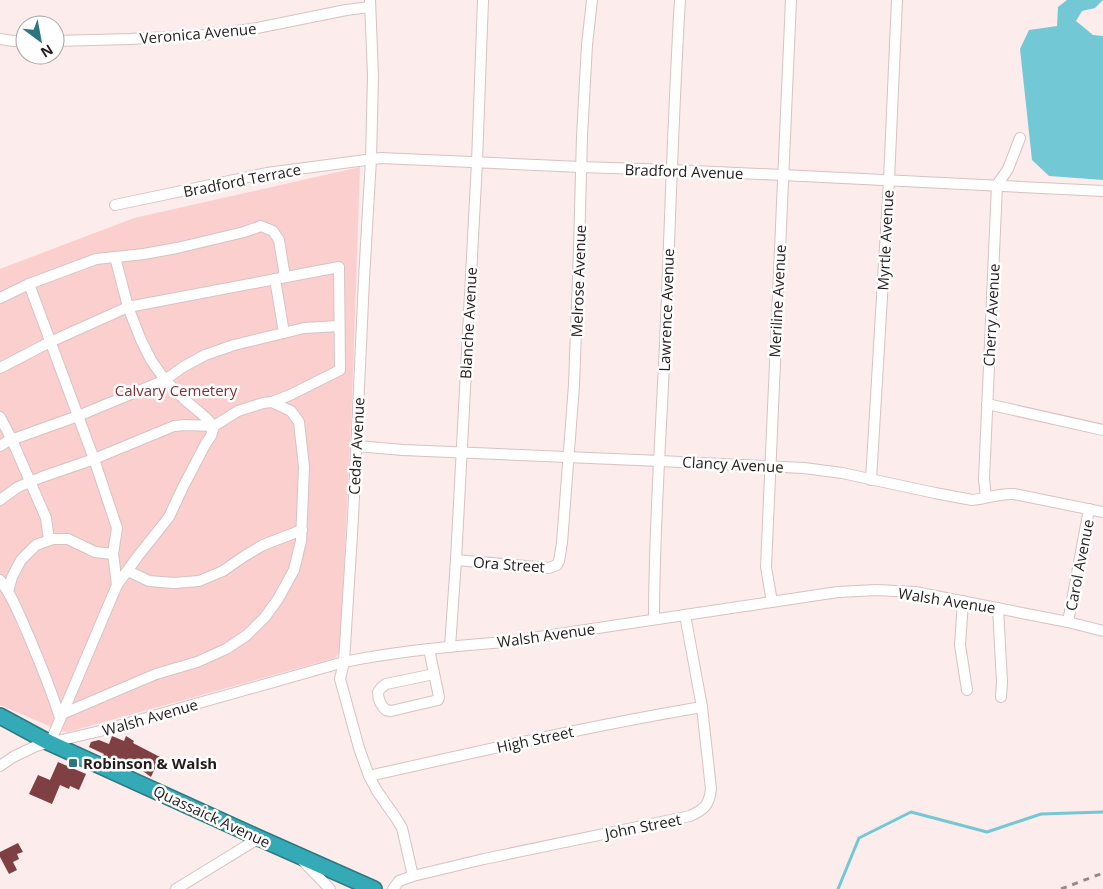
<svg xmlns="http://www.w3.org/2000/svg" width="1103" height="889" font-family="'Open Sans',sans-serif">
	<rect width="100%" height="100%" fill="#fceceb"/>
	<!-- green -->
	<polygon fill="#fccfcf" points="360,167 352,401 340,653 335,658 68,732 61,731 0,705 0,269 134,218"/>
	<!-- water -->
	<polygon fill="#72c9d5" points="1067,0 1103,0 1095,8 1082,11 1076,21 1093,35 1103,36 1103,180 1049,176 1032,160 1020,49 1029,30 1057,26 1058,7"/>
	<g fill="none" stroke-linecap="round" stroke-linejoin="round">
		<!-- stream -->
		<polyline stroke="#72c9d5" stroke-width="3" points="838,889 859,838 911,812 987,832 1041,814 1103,812"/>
	</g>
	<!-- building -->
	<g fill="#7e4043">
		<polygon points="112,736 124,741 126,736 134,741 133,743 160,757 151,777 140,769 137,770 134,767 113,758 113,760 103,756 104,754 89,747 91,742 99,740 109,744"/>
		<polygon points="58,762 86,774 79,790 70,786 69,789 60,785 52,804 29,794 38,775 50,780"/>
		<polygon points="18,843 23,852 17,854 19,859 13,862 17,870 9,874 0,857 0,852"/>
	</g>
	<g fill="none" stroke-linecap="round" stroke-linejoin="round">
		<defs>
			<g id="minor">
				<polyline points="370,0 373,76 371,159 364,279 353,518 344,662 340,679 359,748 369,776 377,791 396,818 402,828 413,876"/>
				<polyline points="0,39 13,41 25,41"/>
				<polyline points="55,41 130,39 204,35 252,29 346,10 370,7"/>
				<polyline points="115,205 267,173 381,158 581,167 672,170 783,175 1103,191"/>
				<polyline points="115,257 128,307 141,340 151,360 165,380 184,399 204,416 214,426"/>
				<polyline points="275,279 284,333"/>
				<polyline points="29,284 94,459 117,528 113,554 117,585 50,743"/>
				<polyline points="0,298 29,284 96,259 144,254 177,248 244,232 261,226 273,231 279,240 285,277"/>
				<polyline points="0,368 50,342 128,307 339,267 340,370 290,395 272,402 263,403 238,411 214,426 211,436 205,445 183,487 169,517 138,556 117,585"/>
				<polyline points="987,404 1103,430"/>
				<polyline points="0,417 12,440 46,518 49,540"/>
				<polyline points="0,446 8,441 78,416 165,380 183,367 205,355 234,345 304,328 339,326"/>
				<path d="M357,446l46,4 257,11 144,7 38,5 93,20 37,7c15,-1 26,-7 42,-6l89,18"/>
				<polyline points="871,480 889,180 897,0"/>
				<polyline points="986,497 984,479 997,185 1008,169 1020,138"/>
				<polyline points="0,500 18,487 42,477 94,459 174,426 185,425 214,426"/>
				<polyline points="456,560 549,568 557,565 559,561 562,543 574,385 579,249 582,136 587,45 592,0"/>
				<polyline points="128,571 149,581 174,583 199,581 223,571 243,557 263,545 302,530"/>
				<path d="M0,580c12,15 19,34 27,52 12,28 24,57 33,86"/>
				<polyline points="8,592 12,577 21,560 36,545 53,539 68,539 95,552 113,554"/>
				<polyline points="963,601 960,645 967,690"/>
				<polyline points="772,602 766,567 791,0"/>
				<polyline points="998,608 1002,682 1001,697"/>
				<path d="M654,619c0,-92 7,-184 11,-275 5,-115 8,-230 15,-344"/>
				<polyline points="1068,622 1089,509"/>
				<polyline points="450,647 456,560 477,162 483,0"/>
				<path d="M429,649l10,48 -1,3 -47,11 -5,-1c-5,-4 -8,-11 -8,-18l3,-4 5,-4 48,-10"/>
				<polyline points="62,714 156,674 197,662 226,649 247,635 265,617 278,599 294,570 301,541 304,467 299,422 291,411 272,402"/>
				<path d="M0,766l13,-9 23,-11 64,-15 244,-69c53,-11 107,-16 161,-20l333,-50 38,-2 39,2 153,30 35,9"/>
				<path d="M369,776c111,-25 221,-50 333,-69"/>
				<polyline points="303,861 330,889"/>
				<polyline points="176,889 259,838"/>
				<path d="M393,889l6,-8 14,-5 71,-17 206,-43c15,-7 19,-11 21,-27l-9,-82 -17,-92"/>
			</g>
			<polyline id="highway" points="0,716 50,743 259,838 374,889"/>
		</defs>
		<!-- minor casing -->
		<use href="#minor" stroke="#d7c2c2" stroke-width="12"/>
		<!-- highway casing -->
		<use href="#highway" stroke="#2e7880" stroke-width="18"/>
		<!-- minor -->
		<use href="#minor" stroke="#fff" stroke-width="10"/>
		<!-- highway -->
		<use href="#highway" stroke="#34aab7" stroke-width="15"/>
		<!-- rail -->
		<polyline stroke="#978a8a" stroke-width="3" stroke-dasharray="6 6" stroke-linecap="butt" points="1061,889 1103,873"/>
	</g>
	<!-- markers -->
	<rect fill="#2e767f" stroke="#fff" stroke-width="2" x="68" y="758" width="10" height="10" rx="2.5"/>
	<g text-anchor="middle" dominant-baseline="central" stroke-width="5" stroke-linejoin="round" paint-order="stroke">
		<!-- street labels -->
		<g font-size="15" fill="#231b1b" stroke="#fff">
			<text transform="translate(198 33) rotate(-5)">Veronica Avenue</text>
			<text transform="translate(684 171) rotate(2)">Bradford Avenue</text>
			<text transform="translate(242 180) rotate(-11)">Bradford Terrace</text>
			<text transform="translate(885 240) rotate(-87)">Myrtle Avenue</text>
			<text transform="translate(578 281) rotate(-88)">Melrose Avenue</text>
			<text transform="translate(777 301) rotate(-87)">Meriline Avenue</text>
			<text transform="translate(666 310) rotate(-88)">Lawrence Avenue</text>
			<text transform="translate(991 315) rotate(-87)">Cherry Avenue</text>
			<text transform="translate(468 323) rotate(-87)">Blanche Avenue</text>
			<text transform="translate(356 446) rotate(-87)">Cedar Avenue</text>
			<text transform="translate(733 464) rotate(3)">Clancy Avenue</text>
			<text transform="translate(509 564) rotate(4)">Ora Street</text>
			<text transform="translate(1079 565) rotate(-79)">Carol Avenue</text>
			<text transform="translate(947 600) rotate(9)">Walsh Avenue</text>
			<text transform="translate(546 635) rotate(-8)">Walsh Avenue</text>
			<text transform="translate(150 717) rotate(-16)">Walsh Avenue</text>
			<text transform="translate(535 739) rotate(-12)">High Street</text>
			<text transform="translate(212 816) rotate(25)">Quassaick Avenue</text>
			<text transform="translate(643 826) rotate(-11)">John Street</text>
		</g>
		<!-- park labels -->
		<g font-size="15" fill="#832f37" stroke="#fff">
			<text x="176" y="390">Calvary Cemetery</text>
		</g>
		<!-- poi labels -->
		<g font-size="15" font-weight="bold" fill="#231b1b" stroke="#fff" text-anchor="start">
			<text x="83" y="763">Robinson &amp; Walsh</text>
		</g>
	</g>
	<!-- north arrow -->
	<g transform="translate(40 40) rotate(148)"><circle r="24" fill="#ffffff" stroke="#a7a4a4"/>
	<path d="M0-4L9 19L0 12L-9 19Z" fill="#2e767f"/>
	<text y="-8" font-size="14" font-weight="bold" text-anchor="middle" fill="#231b1b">N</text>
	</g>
</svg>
